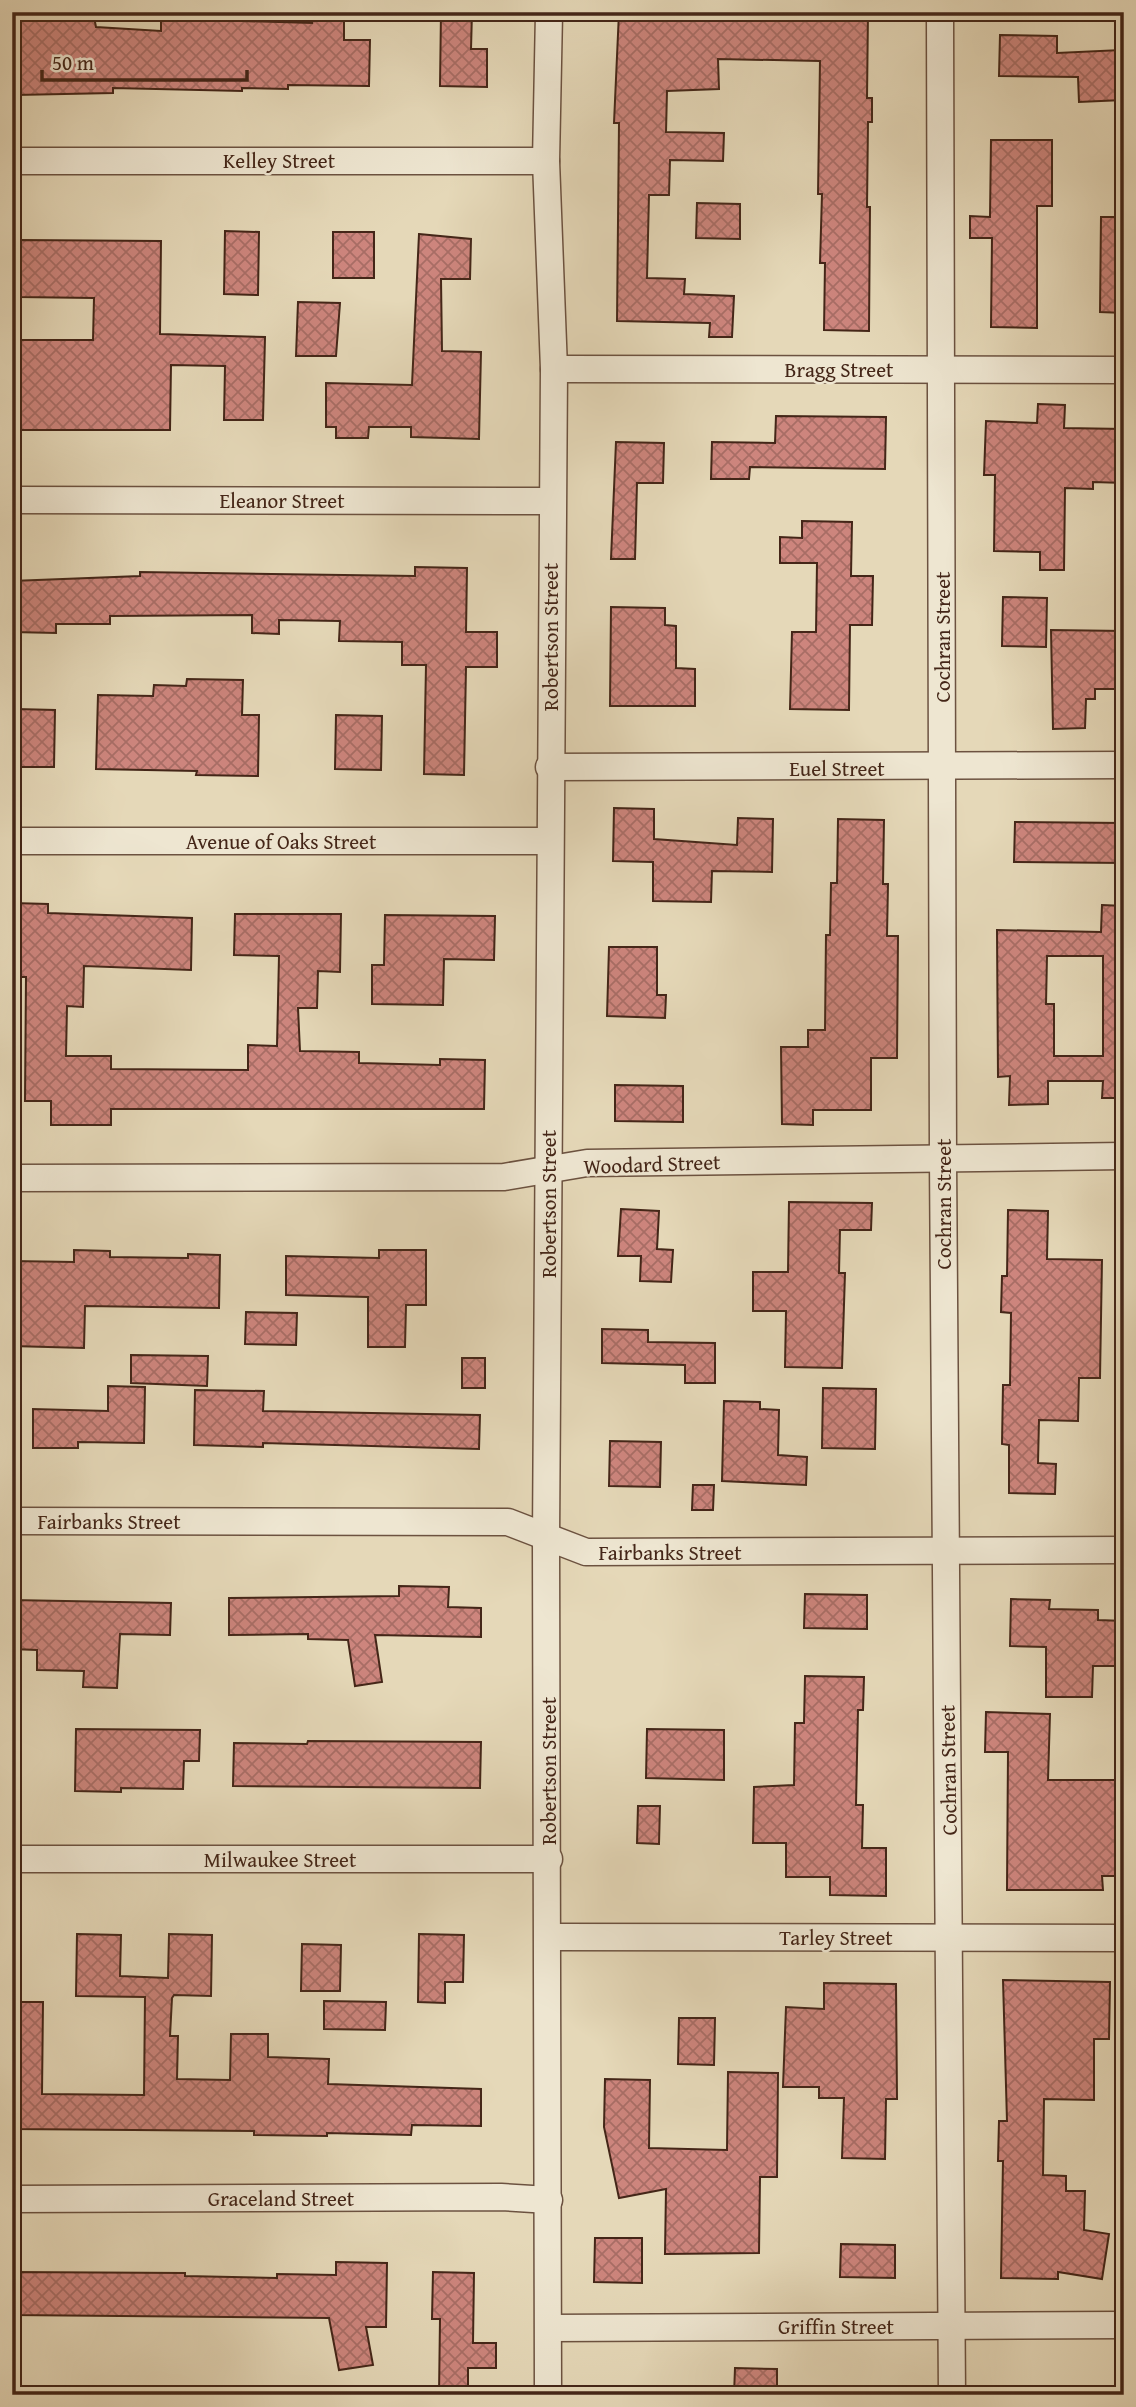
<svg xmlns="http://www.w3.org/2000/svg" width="1136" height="2407" font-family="'Gentium Book Plus',serif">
	<defs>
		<pattern id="building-cross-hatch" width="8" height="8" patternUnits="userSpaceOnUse" patternTransform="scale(1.75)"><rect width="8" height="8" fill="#cd857d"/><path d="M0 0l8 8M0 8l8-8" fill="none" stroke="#a86d65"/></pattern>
	</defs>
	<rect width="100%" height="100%" fill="#e5d8b8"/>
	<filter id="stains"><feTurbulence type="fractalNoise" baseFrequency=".00286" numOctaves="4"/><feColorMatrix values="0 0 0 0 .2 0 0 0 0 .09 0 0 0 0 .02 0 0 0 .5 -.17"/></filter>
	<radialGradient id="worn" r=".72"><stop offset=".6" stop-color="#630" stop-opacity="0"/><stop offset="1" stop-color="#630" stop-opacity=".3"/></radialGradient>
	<!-- building -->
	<g fill="url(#building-cross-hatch)" stroke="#442618" stroke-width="2" fill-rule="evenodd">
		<polygon points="17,12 93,12 96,27 161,31 161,12 243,12 243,21 312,23 312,12 344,12 344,40 370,40 369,86 288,85 288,89 242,88 242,91 113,88 113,93 16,95"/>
		<polygon points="441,12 472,12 471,49 487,49 487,87 440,86"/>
		<polygon points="619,12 868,12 867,98 872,98 872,122 868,122 867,207 870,207 869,331 824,330 825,263 820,263 822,194 818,194 820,61 718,59 719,89 667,91 666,132 724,133 723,161 670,160 669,195 649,195 647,278 685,279 684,294 734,296 732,337 709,337 710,323 617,321 619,123 614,123"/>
		<polygon points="1000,35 1057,36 1057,53 1121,50 1123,100 1079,102 1078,77 999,76"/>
		<polygon points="991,140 1052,140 1052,206 1037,206 1037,328 991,327 992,238 970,238 970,216 990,217"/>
		<polygon points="697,203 740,204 740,239 696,238"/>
		<polygon points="1101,217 1124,217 1124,313 1100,312"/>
		<polygon points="225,231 259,232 258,295 224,294"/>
		<rect x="333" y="232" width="41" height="46"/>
		<polygon points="419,234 471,239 470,279 441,279 442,351 481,352 479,439 411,437 411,427 369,427 368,438 336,438 336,427 326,427 326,383 412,385"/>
		<polygon points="20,240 161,241 160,334 265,337 263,420 224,420 225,366 171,365 170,430 19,430 21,340 93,340 94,298 19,297"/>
		<polygon points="298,302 340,303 336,356 296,356"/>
		<polygon points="1038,404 1065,405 1064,428 1124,429 1124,483 1093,482 1093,489 1065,488 1064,570 1040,570 1040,552 994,551 995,475 984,475 986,421 1037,423"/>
		<polygon points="776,416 886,417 885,469 750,467 749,479 711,479 712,442 775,443"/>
		<polygon points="616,442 664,443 663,483 637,483 635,559 611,559"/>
		<polygon points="802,521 852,522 851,576 873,576 872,625 850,625 849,710 790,709 792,632 816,632 817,563 780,563 780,537 802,538"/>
		<polygon points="415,567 467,568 466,632 497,632 497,667 466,667 464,775 424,774 426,665 402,665 402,642 339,641 340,621 279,620 279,634 252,633 252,615 110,616 110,624 56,624 56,633 12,632 12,581 140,576 140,572 415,576"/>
		<polygon points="1003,597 1047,598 1046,647 1002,646"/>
		<polygon points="611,607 665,608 665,625 676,626 676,668 695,669 695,706 610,706"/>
		<polygon points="1051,630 1124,631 1124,689 1095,689 1095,699 1086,699 1085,728 1053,729"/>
		<polygon points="187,679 243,680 242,715 259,715 258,776 196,775 197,771 96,769 98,695 153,696 154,685 186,686"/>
		<polygon points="16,709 55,710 54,767 15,767"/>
		<polygon points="336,715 382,716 381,770 335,769"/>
		<polygon points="614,808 654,809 654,839 737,845 738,818 773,819 772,872 712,871 711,902 653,901 653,862 613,861"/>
		<polygon points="838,819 884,820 883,884 888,884 887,936 898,936 897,1058 871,1058 871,1110 813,1110 813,1125 782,1124 781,1047 808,1047 808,1030 825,1030 826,935 830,935 831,883 837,883"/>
		<polygon points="1015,822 1124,823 1124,863 1014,862"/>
		<polygon points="12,903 48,904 48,913 192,918 191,970 84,966 83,1007 67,1006 66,1056 111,1056 111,1069 248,1070 248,1045 277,1046 279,956 234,955 235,914 341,914 340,972 318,971 317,1008 298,1008 300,1051 359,1052 359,1063 440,1065 440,1059 485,1060 484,1109 111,1109 111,1125 51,1125 51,1101 25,1101 26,977 12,977"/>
		<path d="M1102,905l22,1v192h-22l1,-17h-55v23l-39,1 1,-29 -12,1 -1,-147 104,2zM1047,956h56v100h-49v-52h-8z"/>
		<polygon points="385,915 495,916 494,960 444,959 443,1005 372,1004 372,965 384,965"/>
		<polygon points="609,947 657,947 657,995 666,995 665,1018 607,1016"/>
		<polygon points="615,1085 683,1086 683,1122 615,1121"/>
		<polygon points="789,1202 872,1203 871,1230 840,1230 839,1273 845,1273 842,1368 785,1367 786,1311 753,1311 753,1272 788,1272"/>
		<polygon points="621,1209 659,1211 657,1249 673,1250 671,1282 640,1281 641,1256 618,1256"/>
		<polygon points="1008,1210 1048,1211 1047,1259 1102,1260 1100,1378 1079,1378 1078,1421 1039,1420 1038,1463 1056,1464 1055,1494 1009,1493 1009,1445 1002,1444 1003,1385 1010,1385 1011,1313 1001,1312 1002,1276 1007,1276"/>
		<polygon points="74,1250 110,1251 110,1257 188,1258 188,1254 220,1255 219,1308 85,1306 84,1348 12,1346 12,1261 74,1262"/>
		<polygon points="379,1250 426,1250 426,1305 406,1305 405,1347 368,1347 368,1297 286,1295 286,1256 379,1258"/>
		<polygon points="246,1312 297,1313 296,1345 245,1344"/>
		<polygon points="602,1329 648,1330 648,1342 715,1343 715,1383 685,1383 685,1365 602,1363"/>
		<polygon points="131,1355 208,1356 207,1386 131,1383"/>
		<rect x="462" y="1358" width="23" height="30"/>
		<polygon points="108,1386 145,1387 144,1443 78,1442 78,1448 33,1448 33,1409 108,1411"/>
		<polygon points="823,1388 876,1389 875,1449 822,1448"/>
		<polygon points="195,1390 264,1391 263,1411 480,1415 479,1449 263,1443 263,1447 194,1445"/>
		<polygon points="724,1401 760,1402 760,1409 779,1410 778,1455 807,1457 806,1485 722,1481"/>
		<polygon points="610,1441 661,1442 660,1487 609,1486"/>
		<polygon points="693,1485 714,1485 713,1510 692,1510"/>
		<polygon points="399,1586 449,1587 448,1607 481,1608 481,1637 375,1635 382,1682 355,1686 348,1640 308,1639 308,1634 229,1635 229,1598 399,1596"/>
		<polygon points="805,1594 867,1595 867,1629 804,1628"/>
		<polygon points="1011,1599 1050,1600 1049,1609 1098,1610 1098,1620 1124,1621 1124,1666 1093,1666 1092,1697 1046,1697 1046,1647 1010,1646"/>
		<polygon points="12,1600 171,1603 170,1635 120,1634 117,1688 83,1687 84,1671 37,1670 37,1650 12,1649"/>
		<polygon points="805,1676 864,1677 863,1710 858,1710 856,1805 863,1805 862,1848 886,1848 886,1896 830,1895 830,1877 786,1877 786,1843 753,1843 754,1787 794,1785 795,1723 804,1723"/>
		<polygon points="986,1712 1050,1714 1048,1780 1124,1780 1124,1876 1102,1876 1103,1890 1007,1890 1008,1752 985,1752"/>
		<polygon points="76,1729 200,1730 199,1761 184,1761 183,1789 121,1788 121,1792 75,1791"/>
		<polygon points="647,1729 724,1730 724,1780 646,1778"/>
		<polygon points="308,1741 481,1742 480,1788 233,1786 234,1743 307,1744"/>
		<polygon points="638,1806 660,1806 659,1844 637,1843"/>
		<polygon points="77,1934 121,1935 120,1976 168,1978 169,1934 212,1935 211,1996 174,1995 172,1998 170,2036 178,2036 177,2079 230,2080 231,2034 268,2034 268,2057 329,2059 328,2084 481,2089 481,2126 412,2125 411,2135 327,2133 327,2136 254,2135 254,2131 12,2129 12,2002 43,2002 42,2094 144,2095 145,1997 76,1996"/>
		<polygon points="419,1934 464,1935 463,1982 445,1982 445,2003 418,2002"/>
		<polygon points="302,1944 341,1945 340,1991 301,1991"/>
		<polygon points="1003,1980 1110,1982 1109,2039 1094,2039 1094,2100 1044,2099 1043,2175 1066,2176 1066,2191 1085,2191 1084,2230 1109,2234 1102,2279 1058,2272 1058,2279 1001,2278 1003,2161 998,2161 999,2121 1007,2121"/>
		<polygon points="824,1983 896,1984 897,2099 886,2099 885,2159 842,2158 844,2098 819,2098 819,2087 783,2087 786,2007 824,2009"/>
		<polygon points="324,2001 386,2002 385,2030 324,2029"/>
		<polygon points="679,2018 715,2018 714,2065 678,2064"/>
		<polygon points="728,2072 778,2073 777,2177 760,2177 759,2253 665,2254 666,2189 619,2198 604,2127 605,2079 650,2080 649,2148 727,2150"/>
		<polygon points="595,2238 642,2238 642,2283 594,2282"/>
		<polygon points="841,2244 895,2245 895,2278 840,2277"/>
		<polygon points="336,2262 387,2263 386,2327 366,2327 373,2365 339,2370 329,2318 12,2315 12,2272 185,2273 185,2276 277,2278 277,2274 336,2275"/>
		<polygon points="433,2272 474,2273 473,2343 496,2343 496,2368 468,2368 468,2395 439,2395 440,2319 432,2319"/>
		<polygon points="735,2368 777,2369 777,2395 734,2395"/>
	</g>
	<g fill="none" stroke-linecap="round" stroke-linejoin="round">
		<defs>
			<g id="minor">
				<polyline points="940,12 943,1159 952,2395"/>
				<polyline points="12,161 546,161"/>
				<polyline points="554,369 1124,370"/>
				<polyline points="12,500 552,501"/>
				<polyline points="549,767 1124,765"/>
				<polyline points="12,841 549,841"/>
				<polyline points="12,1178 504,1177 587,1163 1124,1156"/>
				<polyline points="12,1521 508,1522 586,1552 1124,1550"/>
				<polyline points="12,1859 549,1859"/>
				<polyline points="549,1937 1124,1938"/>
				<polyline points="12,2199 501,2197 549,2200"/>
				<polyline points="549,2328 1124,2325"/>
				<polyline points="548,2395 546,1539 554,369 546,161 549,13"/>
			</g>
		</defs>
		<!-- minor casing -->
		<use href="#minor" stroke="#6c5240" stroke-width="29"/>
		<!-- minor -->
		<use href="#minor" stroke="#eee6d1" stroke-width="26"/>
	</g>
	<g text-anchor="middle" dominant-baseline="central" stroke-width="5" stroke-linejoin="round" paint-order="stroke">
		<!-- street labels -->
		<g font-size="21" fill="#442618" stroke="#eee6d1">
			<text x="279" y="160">Kelley Street</text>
			<text x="839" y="369">Bragg Street</text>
			<text x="282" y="500">Eleanor Street</text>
			<text transform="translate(550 637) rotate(-90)">Robertson Street</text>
			<text transform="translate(942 637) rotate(-90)">Cochran Street</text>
			<text x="837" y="768">Euel Street</text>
			<text x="281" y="841">Avenue of Oaks Street</text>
			<text transform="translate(652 1164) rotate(-2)">Woodard Street</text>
			<text transform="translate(548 1204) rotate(-90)">Robertson Street</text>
			<text transform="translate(943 1204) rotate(-90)">Cochran Street</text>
			<text x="109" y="1521">Fairbanks Street</text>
			<text x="670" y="1552">Fairbanks Street</text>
			<text transform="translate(948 1770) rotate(-91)">Cochran Street</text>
			<text transform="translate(548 1771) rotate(-90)">Robertson Street</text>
			<text x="280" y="1859">Milwaukee Street</text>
			<text x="836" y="1937">Tarley Street</text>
			<text x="281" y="2198">Graceland Street</text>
			<text x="836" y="2326">Griffin Street</text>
		</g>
	</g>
	<!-- margin -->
	<rect width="1136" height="2407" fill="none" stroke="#e5d8b8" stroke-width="42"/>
	<rect x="14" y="14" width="1108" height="2379" fill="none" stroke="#442618" stroke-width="3.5"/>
	<rect x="21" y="21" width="1094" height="2365" fill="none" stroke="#442618" stroke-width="2"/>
	<!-- scale -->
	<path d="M42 70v10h205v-10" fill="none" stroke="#442618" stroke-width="3.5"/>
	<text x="52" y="70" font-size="21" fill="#442618" stroke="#eee6d1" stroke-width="5" paint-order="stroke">50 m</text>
	<rect width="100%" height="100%" filter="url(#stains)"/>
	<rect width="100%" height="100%" fill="url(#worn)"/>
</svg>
